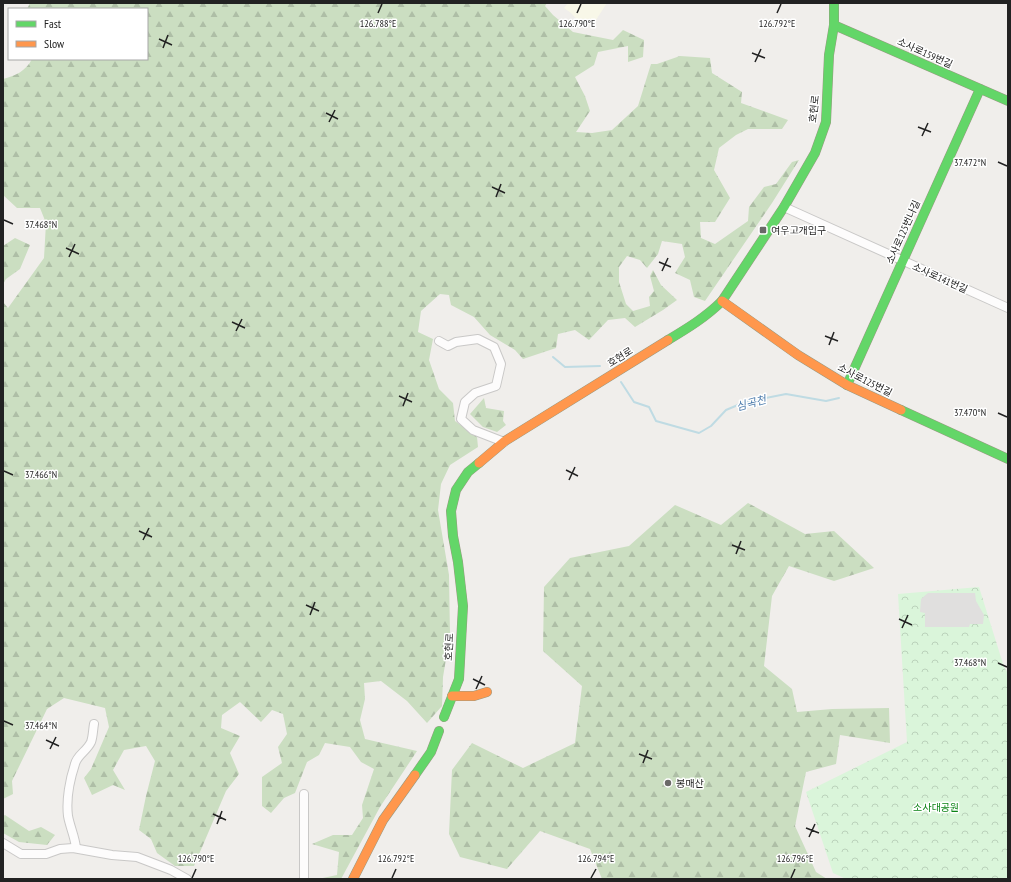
<svg xmlns="http://www.w3.org/2000/svg" width="1011" height="882" font-family="'PT Sans Narrow','Noto Sans KR',sans-serif">
	<defs>
		<pattern id="forest-firs" width="22" height="20" patternUnits="userSpaceOnUse"><rect width="22" height="20" fill="#cbdec1"/><path d="M5 1l3.5 6h-7zM16 11l3.5 6h-7z" fill="#aebea6"/></pattern>
		<pattern id="park-crowns" width="20" height="18" patternUnits="userSpaceOnUse"><rect width="20" height="18" fill="#daf5da"/><path d="M2 6a3 3 0 1 1 6 0M12 15a3 3 0 1 1 6 0" fill="none" stroke="#bbd2bb"/></pattern>
	</defs>
	<rect width="100%" height="100%" fill="#f0eeeb"/>
	<!-- education -->
	<polygon fill="#f8f7e8" points="568,3 607,3 594,23 581,24 571,13 564,8"/>
	<!-- forest -->
	<g fill="url(#forest-firs)">
		<path d="M30,3h517l-2,3 8,9 20,17 40,8 10,-10 21,10 -1,17 -15,5v-16l-30,6 -4,13 -19,12 10,19 5,15 -14,21 16,1 20,-3 26,-24 13,-42h6l23,-8 30,2 2,15 30,19 -1,11 47,17 -6,9h-34l-12,6 -17,13 -5,22 16,28 -15,24h-15l1,16 14,6 33,-23 1,-14 15,-20 12,-3 16,-22 7,-2 -27,43 -67,98 -11,-4 -4,-17 -15,-7 10,-16 -3,-13 -20,-3 -4,13 -11,14 -7,-8 -13,-4 -8,11v15l7,22 7,7 17,-5 -1,-9 5,-6 -4,-15 3,-6 8,15 16,15 -14,10 -28,17 -10,-9 -17,2 -19,20 -14,-10 -17,4 -2,14 -33,11 -8,-9 -25,-15 -16,-18 -23,-12 -2,-10 -9,-1 -19,17 -3,21 15,7 -4,21 10,29 14,14 2,18 22,16 1,10 -28,18 -9,19 -3,26 11,65 1,60 -7,42 -1,29 -15,17 -20,-22 -26,-20 -17,2 1,16 -5,21 5,19 52,12 -37,56 -39,72h-23l19,-4 2,-23 -27,-8 21,-9h19l11,-17 -1,-13 12,-36 -13,-7 -11,-15 -25,-4 -6,12 -12,7 -12,31 -11,5 -13,15 -9,-7v-29l20,-14 -4,-16 9,-13 -4,-20 -11,-4 -11,12 -21,-20 -18,13 -1,13 19,8 -10,17 9,21 -13,17 -32,75h-19l-18,-13 -6,-14 -12,-9 7,-34 9,-35 -9,-15 -22,4 -11,20 12,20 -12,-5 -21,10 -8,-17 7,-9 18,-42 -4,-19 -41,-10 -17,11 -35,72 1,13 -10,5v-497l5,6 36,-50 2,-35 -6,-15h-23l-14,-13v-116c12,-3 23,-8 29,-20h115v-50h-120z"/>
		<polygon points="15,238 30,245 20,269 6,279 3,284 3,246"/>
		<polygon points="484,398 486,408 504,411 503,421 506,425 497,432 483,427 470,414"/>
		<polygon points="748,503 805,534 834,531 874,568 834,581 789,566 772,596 764,666 792,689 797,712 832,709 889,708 890,743 840,735 836,764 806,772 795,826 816,872 827,879 602,879 590,849 540,831 507,869 460,857 449,834 452,770 472,743 523,768 575,743 582,686 543,651 544,587 570,558 629,546 675,505 721,525"/>
		<polygon points="5,815 29,831 41,827 55,835 47,845 19,842 3,833 3,816"/>
	</g>
	<!-- park -->
	<polygon fill="url(#park-crowns)" points="979,587 1004,667 1008,673 1008,879 846,879 833,873 806,792 907,742 898,594"/>
	<!-- parking -->
	<polygon fill="#e0dfde" points="928,593 975,593 976,601 984,615 983,624 970,624 969,627 925,627 925,613 920,612 921,599"/>
	<g fill="none" stroke-linecap="round" stroke-linejoin="round">
		<!-- stream -->
		<g stroke="#bfdbe3" stroke-width="2">
			<polyline points="553,357 565,367 600,366"/>
			<polyline points="621,382 634,402 649,407 656,421 699,433 711,426 726,410 745,402 786,394 826,401 839,398"/>
		</g>
		<defs>
			<g id="street">
				<polyline points="784,207 1008,308"/>
				<polyline points="439,341 448,346 456,342 478,339 494,347 501,364 496,386 475,393 465,402 461,419 473,430 504,442"/>
				<polyline points="304,794 304,879"/>
				<polyline points="3,843 21,854 46,854 60,849 73,848 112,855 137,857 171,870 187,879"/>
				<path d="M76,848c-1,-11 -6,-21 -8,-32 -2,-16 2,-37 7,-52 2,-9 12,-13 16,-22 2,-5 2,-13 3,-18"/>
			</g>
			<g id="fast">
				<polyline points="834,25 1008,101"/>
				<path d="M668,340c20,-12 38,-23 54,-39l62,-94 31,-54 11,-31 3,-67 5,-30v-22"/>
				<polyline points="847,385 980,89"/>
				<polyline points="901,410 1008,459"/>
				<polyline points="444,717 459,679 463,606 458,562 453,536 451,511 456,490 468,472 479,463"/>
				<polyline points="415,775 431,752 439,731"/>
			</g>
			<g id="slow">
				<polyline points="722,301 798,355 847,385 901,410"/>
				<polyline points="479,463 505,441 668,340"/>
				<polyline points="452,696 474,696 487,692"/>
				<polyline points="353,879 383,820 415,775"/>
			</g>
		</defs>
		<!-- street casing -->
		<use href="#street" stroke="#c9c8c7" stroke-width="10"/>
		<!-- fast casing -->
		<use href="#fast" stroke="#999a82" stroke-width="10"/>
		<!-- slow casing -->
		<use href="#slow" stroke="#999a82" stroke-width="10"/>
		<!-- street -->
		<use href="#street" stroke="#fdfcfc" stroke-width="8"/>
		<!-- fast -->
		<use href="#fast" stroke="#63d668" stroke-width="9"/>
		<!-- slow -->
		<use href="#slow" stroke="#ff974d" stroke-width="9"/>
	</g>
	<!-- ticks -->
	<path fill="none" stroke="#222" stroke-width="1.5" d="M378,13l4,-9M577,13l4,-9M777,13l4,-9M159,39l13,6M163,48l5,-13M752,53l13,5M755,62l6,-13M326,113l12,6M329,122l6,-12M918,127l13,5M922,136l6,-13M998,162l9,4M492,187l13,6M496,197l5,-13M4,220l9,4M66,248l13,6M69,257l6,-13M659,262l12,5M662,271l6,-13M232,322l13,6M236,331l6,-12M825,336l13,5M829,345l5,-13M399,396l13,6M403,406l5,-13M998,413l9,4M566,470l12,6M4,471l9,4M569,480l6,-13M139,531l13,6M143,540l6,-12M732,545l13,5M736,554l5,-13M306,605l13,6M310,615l5,-13M899,619l13,6M902,628l6,-13M998,663l9,4M473,679l12,6M476,689l6,-13M4,721l9,4M46,740l13,6M50,749l6,-12M639,754l13,5M643,763l5,-13M213,814l13,6M217,824l5,-13M806,828l13,5M809,837l6,-13M192,878l4,-9M392,878l4,-9M591,878l5,-9M791,878l4,-9"/>
	<!-- markers -->
	<g fill="#6a6968" stroke="#fff" stroke-width="1.5">
		<rect x="759" y="226" width="8" height="8" rx="2"/>
		<circle cx="668" cy="783" r="4"/>
	</g>
	<g text-anchor="middle" dominant-baseline="central" stroke-width="3" stroke-linejoin="round" paint-order="stroke">
		<!-- street labels -->
		<g font-size="10" fill="#222" stroke="#fff">
			<text transform="translate(925 53) rotate(24)">소사로159번길</text>
			<text transform="translate(814 109) rotate(-84)">호현로</text>
			<text transform="translate(903 232) rotate(-66)">소사로125번나길</text>
			<text transform="translate(940 278) rotate(24)">소사로141번길</text>
			<text transform="translate(620 357) rotate(-32)">호현로</text>
			<text transform="translate(865 380) rotate(27)">소사로125번길</text>
			<text transform="translate(449 647) rotate(-87)">호현로</text>
		</g>
		<!-- poi labels -->
		<g font-size="10" fill="#222" stroke="#fff" text-anchor="start">
			<text x="771" y="230">여우고개입구</text>
			<text x="676" y="783">봉매산</text>
		</g>
		<!-- park labels -->
		<g font-size="10" fill="#0c8416" stroke="#fff">
			<text x="936" y="807">소사대공원</text>
		</g>
		<!-- water labels -->
		<g font-size="11" font-style="italic" fill="#4a7aab" stroke="#fff">
			<text transform="translate(751 403) rotate(-15)">심곡천</text>
		</g>
	</g>
	<g font-size="10" text-anchor="middle" fill="#222" stroke="#fff" stroke-width="3" stroke-linejoin="round" paint-order="stroke">
		<text x="378" y="27">126.788°E</text>
		<text x="577" y="27">126.790°E</text>
		<text x="777" y="27">126.792°E</text>
		<text x="970" y="166">37.472°N</text>
		<text x="41" y="228">37.468°N</text>
		<text x="970" y="416">37.470°N</text>
		<text x="41" y="478">37.466°N</text>
		<text x="970" y="666">37.468°N</text>
		<text x="41" y="729">37.464°N</text>
		<text x="196" y="862">126.790°E</text>
		<text x="396" y="862">126.792°E</text>
		<text x="596" y="862">126.794°E</text>
		<text x="795" y="862">126.796°E</text>
	</g>
	<!-- border -->
	<rect width="1011" height="882" fill="none" stroke="#222222" stroke-width="8"/>
	<!-- legend -->
	<rect x="8" y="8" width="140" height="52" fill="#ffffff" stroke="#a7a7a7"/>
	<rect x="16" y="21" width="20" height="6" fill="#63d668" stroke="#a7a7a7"/>
	<text x="44" y="28" font-size="12" fill="#222222">Fast</text>
	<rect x="16" y="41" width="20" height="6" fill="#ff974d" stroke="#a7a7a7"/>
	<text x="44" y="48" font-size="12" fill="#222222">Slow</text>
</svg>
